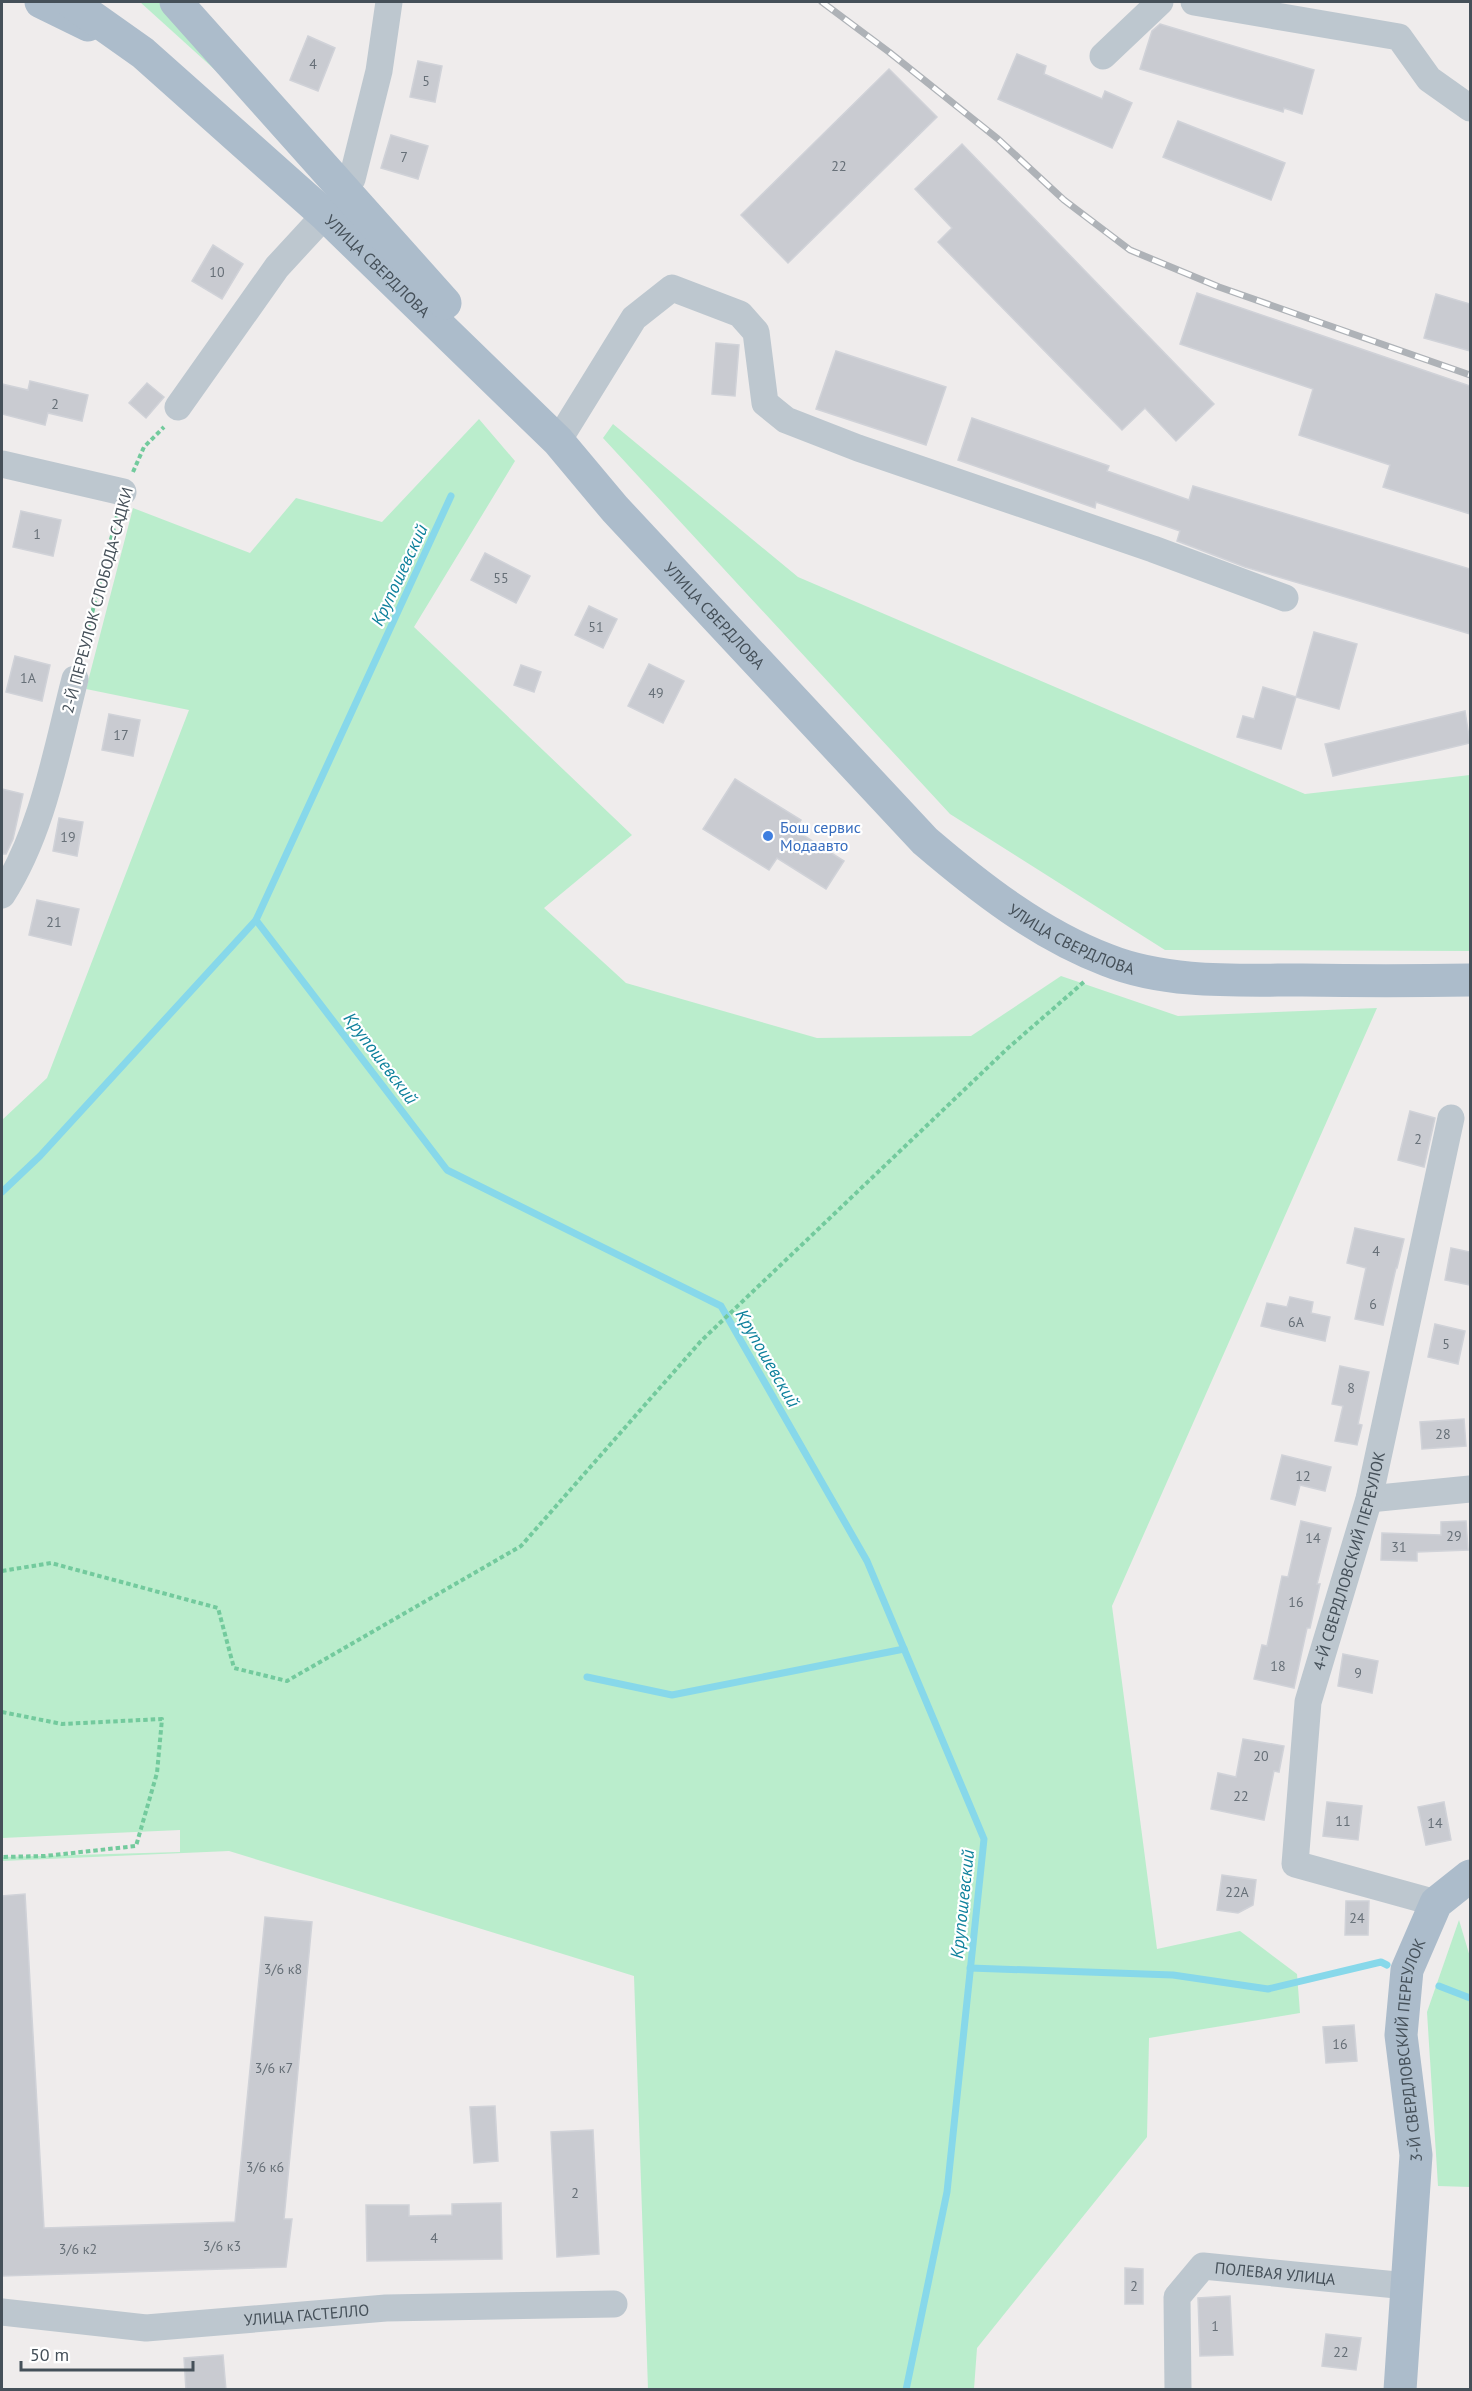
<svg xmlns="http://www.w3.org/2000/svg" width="1472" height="2391" font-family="'PT Sans',sans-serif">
	<rect width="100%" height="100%" fill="#efecec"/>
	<!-- green -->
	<g fill="#baedcc">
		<polygon points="140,2 162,2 308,154"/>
		<polygon points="479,419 515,461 414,627 632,835 544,908 626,983 817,1038 971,1036 1061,976 1178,1016 1377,1008 1112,1606 1157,1949 1240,1931 1297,1974 1300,2013 1149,2038 1147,2137 977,2348 974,2389 648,2389 634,1976 229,1851 2,1861 2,1857 180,1852 180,1830 2,1838 2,1120 47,1078 189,710 86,689 133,508 250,553 296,498 382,522"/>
		<polygon points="613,424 798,577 1305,794 1470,775 1470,951 1165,950 950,814 603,438"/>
		<polygon points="1459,1920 1470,1957 1470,2187 1438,2186 1427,2012"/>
	</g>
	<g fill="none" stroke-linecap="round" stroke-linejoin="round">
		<!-- stream -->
		<g stroke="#87d8ea" stroke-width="7">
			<polyline points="451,496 256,920 447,1170 721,1306 867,1561 984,1839 947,2192 906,2390"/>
			<polyline points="2,1192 40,1156 256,920"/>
			<polyline points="587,1677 672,1695 904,1649"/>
			<polyline points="970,1968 1173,1975 1268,1989 1381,1962 1387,1965"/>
			<polyline points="1439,1986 1470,1998"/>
		</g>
	</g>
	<!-- building -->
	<g fill="#c9cbd1" stroke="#d0d2d8" stroke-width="1.5">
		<polygon points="1160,24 1314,70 1302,114 1284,108 1283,112 1140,69 1152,31"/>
		<polygon points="308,36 335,48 318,91 290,80"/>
		<polygon points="1017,54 1046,66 1044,74 1102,99 1105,91 1132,103 1112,148 998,99"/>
		<polygon points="418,61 442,66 435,102 410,97"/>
		<polygon points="889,69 937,117 788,263 741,215"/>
		<polygon points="1178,121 1285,163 1271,200 1163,157"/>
		<polygon points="391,135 428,146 418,179 381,168"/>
		<polygon points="962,144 1214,404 1176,441 1145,408 1122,430 938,242 952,228 915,189"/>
		<polygon points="213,245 243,264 222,299 192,281"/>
		<polygon points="1197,293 1470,386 1470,514 1383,487 1390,465 1299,435 1313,389 1180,344"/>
		<polygon points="1436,294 1470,304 1470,351 1424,338"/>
		<polygon points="716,343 739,345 735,396 712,394"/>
		<polygon points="836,351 946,387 926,445 816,409"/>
		<polygon points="30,381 88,395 82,421 48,413 45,425 2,414 2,384 28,390"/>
		<polygon points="147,383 164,397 146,418 129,403"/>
		<polygon points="972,418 1109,466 1107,471 1189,500 1193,486 1470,569 1470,634 1245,567 1177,541 1180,531 1096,502 1095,508 958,460"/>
		<polygon points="21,511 61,520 53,556 13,547"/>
		<polygon points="485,553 530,576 516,603 471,580"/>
		<polygon points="589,606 617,619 603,648 575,635"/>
		<polygon points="1314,632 1357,644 1339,709 1296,697"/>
		<polygon points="15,656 50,665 42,701 6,692"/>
		<polygon points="649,664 684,681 663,723 628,706"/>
		<polygon points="521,665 541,672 534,692 514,685"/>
		<polygon points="1263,687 1296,697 1281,749 1237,737 1243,716 1254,719"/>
		<polygon points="1465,711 1470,743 1333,776 1325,744"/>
		<polygon points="109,714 140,720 133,756 102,750"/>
		<polygon points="735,779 801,820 795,830 844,861 826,889 777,858 769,870 703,829"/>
		<polygon points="2,789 23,794 13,839 6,854 2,854"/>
		<polygon points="59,818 83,822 77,856 53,851"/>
		<polygon points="37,900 79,909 71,945 29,935"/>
		<polygon points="1410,1111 1435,1118 1424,1167 1398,1160"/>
		<polygon points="1355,1228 1404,1239 1397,1268 1396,1268 1383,1325 1355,1319 1366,1268 1347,1263"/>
		<polygon points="1451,1248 1470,1252 1470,1285 1445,1280"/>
		<polygon points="1290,1297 1313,1302 1311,1313 1330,1317 1325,1341 1261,1326 1267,1303 1287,1307"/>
		<polygon points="1435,1324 1465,1331 1458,1364 1428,1357"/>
		<polygon points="1340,1366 1369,1372 1358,1424 1362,1425 1357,1445 1335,1441 1343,1406 1332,1404"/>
		<polygon points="1464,1419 1466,1446 1422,1449 1420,1422"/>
		<polygon points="1282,1455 1331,1467 1325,1491 1300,1485 1295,1505 1271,1499"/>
		<polygon points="1301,1521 1331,1528 1317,1584 1320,1584 1310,1628 1307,1628 1294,1688 1254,1679 1262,1645 1267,1646 1282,1576 1288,1577"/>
		<polygon points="1466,1521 1468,1550 1417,1552 1417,1561 1381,1560 1382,1533 1441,1535 1441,1522"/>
		<polygon points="1343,1654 1378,1661 1372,1693 1338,1686"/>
		<polygon points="1243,1739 1284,1746 1279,1772 1274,1771 1264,1820 1211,1809 1218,1773 1236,1777"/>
		<polygon points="1327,1802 1362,1806 1358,1840 1323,1836"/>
		<polygon points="1444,1802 1451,1840 1426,1845 1418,1807"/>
		<polygon points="1222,1875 1256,1880 1253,1905 1238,1913 1217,1910"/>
		<polygon points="25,1894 44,2228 235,2222 265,1917 312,1922 284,2219 292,2219 286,2267 2,2276 2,1896"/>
		<polygon points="1346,1901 1369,1901 1368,1935 1345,1935"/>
		<polygon points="1354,2025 1357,2061 1326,2063 1323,2027"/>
		<polygon points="495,2106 498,2161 474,2163 470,2107"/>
		<polygon points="593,2130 599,2254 557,2257 551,2132"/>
		<polygon points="501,2203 502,2259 367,2261 366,2205 409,2205 409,2216 452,2215 452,2204"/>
		<polygon points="1125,2268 1143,2269 1143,2304 1125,2304"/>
		<polygon points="1230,2296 1233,2355 1200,2356 1198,2298"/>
		<polygon points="1326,2334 1361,2338 1356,2370 1322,2366"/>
		<polygon points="223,2355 226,2390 186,2390 184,2358"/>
	</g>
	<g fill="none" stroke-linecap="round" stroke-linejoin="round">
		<!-- path -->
		<g stroke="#73ca9d" stroke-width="4" stroke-dasharray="4.5 3" stroke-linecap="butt">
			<polyline points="133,472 144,447 164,427"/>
			<polyline points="81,656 117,516"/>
			<polyline points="2,1571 51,1563 218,1608 234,1668 287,1681 521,1546 701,1341 1008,1048 1085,981"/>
			<polyline points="2,1712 62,1724 162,1719 157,1773 136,1846 45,1856 2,1857"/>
		</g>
		<!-- minor -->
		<g stroke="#bdc7cf" stroke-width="27">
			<polyline points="1194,2 1399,37 1429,79 1470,108"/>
			<polyline points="1103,56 1160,2"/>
			<polyline points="342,190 352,179 379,71 389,2"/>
			<polyline points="178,407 277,267 325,215"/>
			<polyline points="558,441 634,318 672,288 740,314 756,332 765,403 786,420 858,448 1153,549 1285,598"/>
			<polyline points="2,464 123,492"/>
			<path d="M2,895c41,-64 54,-143 73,-216"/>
			<polyline points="1369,1499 1470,1489"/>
			<path id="s1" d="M1436,1903l-141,-39 13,-162 61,-203 82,-381"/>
			<path id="s2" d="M2,2312l144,16 240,-20 228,-4"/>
			<path id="s3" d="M1178,2390l-1,-93 26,-31 204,20"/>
		</g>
		<!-- major -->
		<g stroke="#acbccb" stroke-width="33">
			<polyline points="41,2 88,25"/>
			<path id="s4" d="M71,2l72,51 182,162 233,226 57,68 310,332c55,47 114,93 182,119 60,24 131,20 195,20 56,1 112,1 168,0"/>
			<polyline points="176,2 445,303"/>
			<path id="s5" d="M1400,2390l16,-235 -15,-120 6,-65 29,-67 34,-27"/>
		</g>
		<defs>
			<polyline id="rail" points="822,2 889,52 998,139 1064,200 1130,250 1219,287 1470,375"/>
		</defs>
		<!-- rail casing -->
		<use href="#rail" stroke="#aeb2b7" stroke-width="7"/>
		<!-- rail -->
		<use href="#rail" stroke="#fff" stroke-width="4.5" stroke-dasharray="14" stroke-linecap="butt"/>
	</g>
	<!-- markers -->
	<circle fill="#3f7fe0" stroke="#fff" stroke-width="2" cx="768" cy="836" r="6"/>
	<g text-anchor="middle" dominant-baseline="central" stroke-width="4.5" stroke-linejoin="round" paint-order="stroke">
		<!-- number labels -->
		<g font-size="14" fill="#666f77">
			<text x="313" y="64">4</text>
			<text x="426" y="81">5</text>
			<text x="404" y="157">7</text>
			<text x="839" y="166">22</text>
			<text x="217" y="272">10</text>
			<text x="55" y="404">2</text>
			<text x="37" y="534">1</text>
			<text x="501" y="578">55</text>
			<text x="596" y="627">51</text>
			<text x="28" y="678">1А</text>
			<text x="656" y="693">49</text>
			<text x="121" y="735">17</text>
			<text x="68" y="837">19</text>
			<text x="54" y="922">21</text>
			<text x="1418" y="1139">2</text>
			<text x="1376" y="1251">4</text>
			<text x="1373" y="1304">6</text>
			<text x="1296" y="1322">6А</text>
			<text x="1446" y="1344">5</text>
			<text x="1351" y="1388">8</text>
			<text x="1443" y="1434">28</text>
			<text x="1303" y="1476">12</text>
			<text x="1454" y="1536">29</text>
			<text x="1313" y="1538">14</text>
			<text x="1399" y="1547">31</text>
			<text x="1296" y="1602">16</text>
			<text x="1278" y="1666">18</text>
			<text x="1358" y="1673">9</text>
			<text x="1261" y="1756">20</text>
			<text x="1241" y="1796">22</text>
			<text x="1343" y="1821">11</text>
			<text x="1435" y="1823">14</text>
			<text x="1237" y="1892">22А</text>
			<text x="1357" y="1918">24</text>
			<text x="283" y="1969">3/6 к8</text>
			<text x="1340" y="2044">16</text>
			<text x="274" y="2068">3/6 к7</text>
			<text x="265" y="2167">3/6 к6</text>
			<text x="575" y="2193">2</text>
			<text x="434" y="2238">4</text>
			<text x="222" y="2246">3/6 к3</text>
			<text x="78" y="2249">3/6 к2</text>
			<text x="1134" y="2286">2</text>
			<text x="1215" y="2326">1</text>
			<text x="1341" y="2352">22</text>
		</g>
		<!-- street labels -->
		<g font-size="16" fill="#455059" stroke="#fff">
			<text stroke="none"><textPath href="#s4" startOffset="405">УЛИЦА СВЕРДЛОВА</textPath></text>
			<text transform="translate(97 600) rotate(-75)">2-Й ПЕРЕУЛОК СЛОБОДА-САДКИ</text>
			<text stroke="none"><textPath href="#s4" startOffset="891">УЛИЦА СВЕРДЛОВА</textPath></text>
			<text stroke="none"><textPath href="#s4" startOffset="1377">УЛИЦА СВЕРДЛОВА</textPath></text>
			<text stroke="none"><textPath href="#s1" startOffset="456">4-Й СВЕРДЛОВСКИЙ ПЕРЕУЛОК</textPath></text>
			<text stroke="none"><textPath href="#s5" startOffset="342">3-Й СВЕРДЛОВСКИЙ ПЕРЕУЛОК</textPath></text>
			<text stroke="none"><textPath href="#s3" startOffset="206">ПОЛЕВАЯ УЛИЦА</textPath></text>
			<text stroke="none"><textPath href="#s2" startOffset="306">УЛИЦА ГАСТЕЛЛО</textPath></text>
		</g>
		<!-- shop labels -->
		<g font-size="16" fill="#366cbe" stroke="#fff" text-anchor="start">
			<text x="780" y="827">Бош сервис<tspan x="780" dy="18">Модаавто</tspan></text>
		</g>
		<!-- water labels -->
		<g font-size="18" font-style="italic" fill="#0e819c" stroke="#fff">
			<text transform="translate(399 575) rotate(-65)">Крупошевский</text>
			<text transform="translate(381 1058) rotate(53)">Крупошевский</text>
			<text transform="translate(768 1358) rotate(60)">Крупошевский</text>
			<text transform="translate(962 1904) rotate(-84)">Крупошевский</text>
		</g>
	</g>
	<!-- border -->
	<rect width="1472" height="2391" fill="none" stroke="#455059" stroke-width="6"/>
	<!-- scale -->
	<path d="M21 2361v9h172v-9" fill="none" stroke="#455059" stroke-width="3"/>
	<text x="30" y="2361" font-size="18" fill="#455059" stroke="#ffffff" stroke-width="4.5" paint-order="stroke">50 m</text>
</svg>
